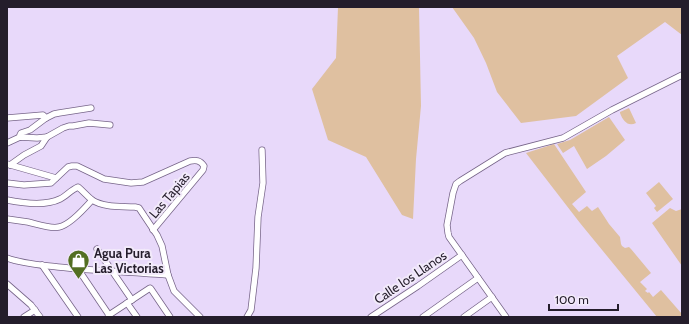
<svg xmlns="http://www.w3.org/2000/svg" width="689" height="324" font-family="Cabin,sans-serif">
	<rect width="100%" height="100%" fill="#e8d9fa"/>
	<!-- green -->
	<g fill="#dfc0a0">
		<polygon points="338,7 419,7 421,106 416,159 413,219 402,215 366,157 328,140 312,89 336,58"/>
		<polygon points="452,7 682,7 682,35 665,22 617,56 628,78 576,116 521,123 497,92 486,63 474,38"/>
		<path d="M629,108l7,15c-8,4 -13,-2 -16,-10v-1z"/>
		<polygon points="609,117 625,140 606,156 587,169 574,146 563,153 557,144 570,140"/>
		<polygon points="554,144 586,192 572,204 579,212 587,206 592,211 598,207 609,224 620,237 621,244 622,246 625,248 629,247 631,249 651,273 640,282 647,289 645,291 648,293 649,292 653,297 661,290 682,314 682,317 657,317 580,223 526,153"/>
		<polygon points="659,182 673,199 657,212 654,208 656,206 646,193"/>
		<polygon points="670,208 676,211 682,209 682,266 652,223"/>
	</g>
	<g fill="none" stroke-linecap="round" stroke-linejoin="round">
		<defs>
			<g id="minor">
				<polyline points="7,118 43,115 46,118"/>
				<polyline points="20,137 20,135 21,133 30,130 46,118 54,114 59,113 91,108"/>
				<polyline points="7,143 20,137 37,138 47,137 63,128 69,126 73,126 89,123 110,125"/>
				<polyline points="7,164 56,178"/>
				<polyline points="10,165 24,155 41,146 47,137"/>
				<path d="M7,183l17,2 27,-2 17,-16 4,-1h5l27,13 27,4 12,-1 47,-21c6,-1 10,-1 14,5l-1,4 -50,60"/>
				<path d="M7,200c15,3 39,6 53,-1 6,-3 11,-9 18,-12 5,4 9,9 14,13 13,8 29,6 43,7l4,1 18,27 5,11 6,29 6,16 26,26"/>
				<path d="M7,219c7,1 14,2 21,3 9,2 22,7 31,5 11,-2 26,-19 33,-27"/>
				<polyline points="97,249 132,300"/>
				<path d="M7,258c16,6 34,7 51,9 37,4 74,5 110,8"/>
				<polyline points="42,265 78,317"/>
				<polyline points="78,269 109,315"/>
				<polyline points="7,284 31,305 40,317"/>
				<polyline points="127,303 137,317"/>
				<polyline points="24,317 35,310"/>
				<polyline points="108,317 109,315 150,288 151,289 170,317"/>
				<polyline points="247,317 251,310 256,268 258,217 263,183 262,150"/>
				<polyline points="371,317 418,286 462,255"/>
				<polyline points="423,317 478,278"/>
				<polyline points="464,317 492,297"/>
				<polyline points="506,317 449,237 448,233 447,225 453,193 456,184 460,181 505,153 563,138 612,110 682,75"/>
			</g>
		</defs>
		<!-- minor casing -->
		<use href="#minor" stroke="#776589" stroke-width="7"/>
		<!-- minor -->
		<use href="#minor" stroke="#fff" stroke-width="5.5"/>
	</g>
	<!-- icons -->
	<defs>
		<symbol id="shop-pin" viewBox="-11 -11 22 30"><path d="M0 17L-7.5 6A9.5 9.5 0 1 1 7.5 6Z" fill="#536f22" stroke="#f2eafa"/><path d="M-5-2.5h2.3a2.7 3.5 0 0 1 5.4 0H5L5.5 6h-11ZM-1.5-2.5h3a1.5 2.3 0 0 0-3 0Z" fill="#fff"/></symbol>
	</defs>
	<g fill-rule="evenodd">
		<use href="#shop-pin" x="66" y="248" width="25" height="34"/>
	</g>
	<g text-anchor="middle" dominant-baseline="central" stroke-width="4" stroke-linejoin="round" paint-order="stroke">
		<!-- street labels -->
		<g font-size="13" fill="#241d2b" stroke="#f2eafa">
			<text transform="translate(169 195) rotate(-50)">Las Tapias</text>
			<text transform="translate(410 277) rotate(-34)">Calle los Llanos</text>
		</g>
		<!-- poi labels -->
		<g font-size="13" font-weight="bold" fill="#241d2b" stroke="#f2eafa" text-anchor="start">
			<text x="94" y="253">Agua Pura<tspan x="94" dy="15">Las Victorias</tspan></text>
		</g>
	</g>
	<!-- border -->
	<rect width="689" height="324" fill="none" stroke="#241d2b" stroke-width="16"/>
	<!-- scale -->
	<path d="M549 304v6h69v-6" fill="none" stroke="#241d2b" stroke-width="2"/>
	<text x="555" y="304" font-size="12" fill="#241d2b" stroke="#f2eafa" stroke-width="3" paint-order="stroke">100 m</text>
</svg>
